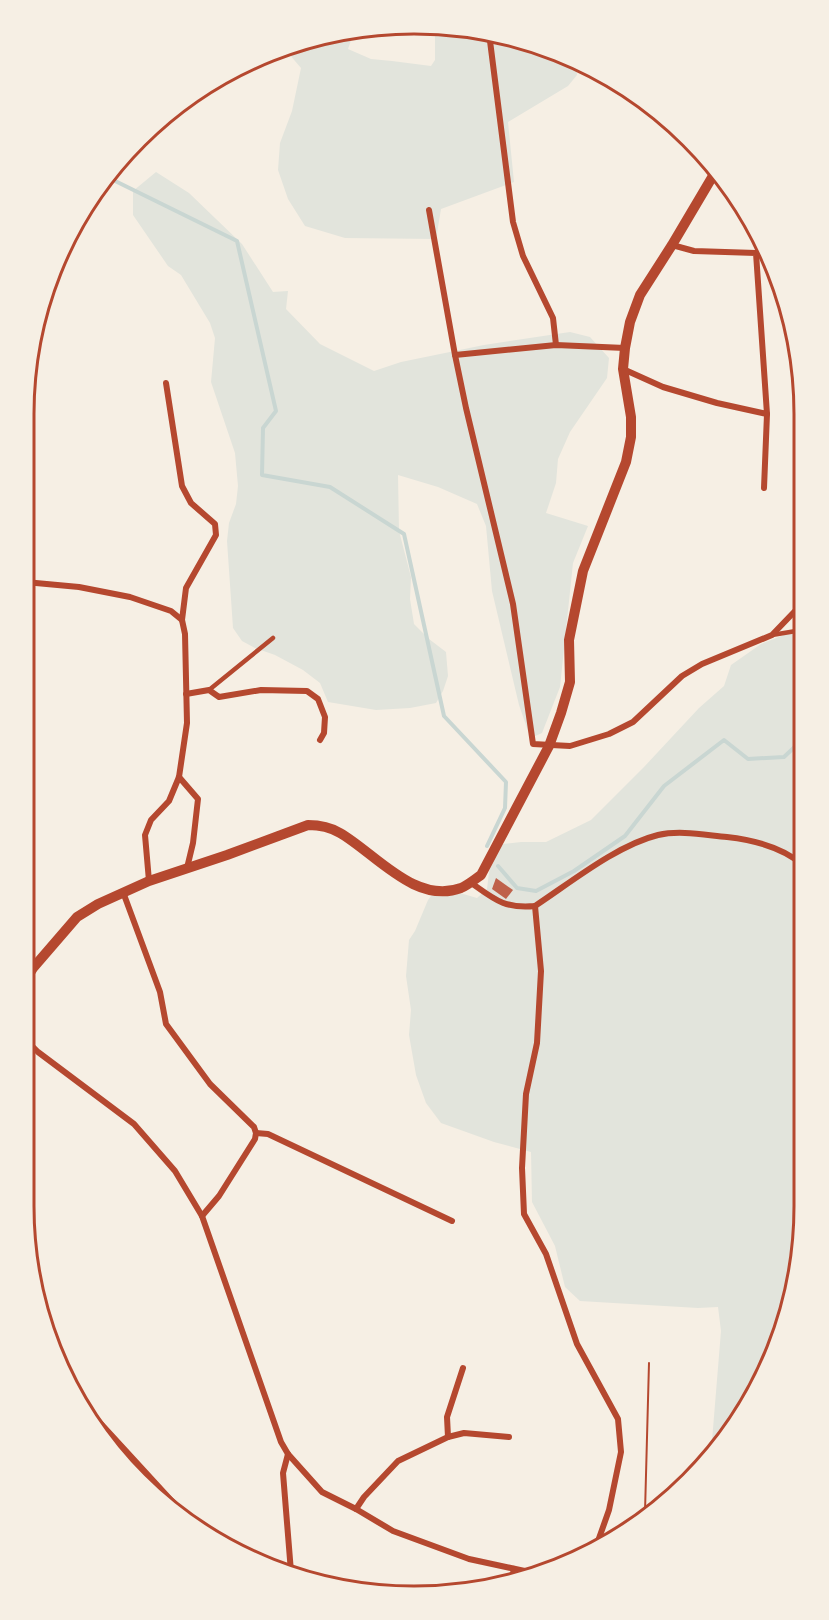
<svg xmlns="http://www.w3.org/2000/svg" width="829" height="1620" font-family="'Work Sans',sans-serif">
	<rect width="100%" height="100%" fill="#f6efe4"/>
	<!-- green -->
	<g fill="#e2e4dc">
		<polygon points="435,25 516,37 576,60 577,75 568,86 508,122 514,182 441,209 436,239 345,238 305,226 288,199 278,170 280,143 292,111 301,68 283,47 289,45 355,29 348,49 371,59 392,61 431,66 435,60"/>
		<polygon points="156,172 189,193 242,244 273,292 288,291 286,309 320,344 374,371 401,362 484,345 570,332 590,337 609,358 607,378 570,432 558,459 556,483 546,513 588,526 573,563 560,687 542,733 533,737 528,731 519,705 492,591 486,526 477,504 438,487 398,475 399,531 411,577 410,599 414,624 429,639 446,652 448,676 443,691 436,703 410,708 376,710 328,702 320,683 303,670 275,655 255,648 242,641 233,628 227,541 229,523 236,504 238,486 235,453 211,382 215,338 210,323 181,275 168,266 133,215 133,191"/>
		<polygon points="802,625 804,1231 792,1307 765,1379 711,1453 721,1331 718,1307 698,1308 580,1301 565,1287 555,1246 532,1202 531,1152 494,1142 441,1123 426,1103 416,1075 409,1035 411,1010 406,976 409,940 415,931 428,900 437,888 453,891 477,898 487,889 491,856 503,844 521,842 546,842 591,820 644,767 699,708 724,686 731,665 761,644 784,635"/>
	</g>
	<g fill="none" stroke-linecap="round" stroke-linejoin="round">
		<!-- stream -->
		<g stroke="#c9d6d2" stroke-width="4">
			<polyline points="105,176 237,241 276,411 263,428 262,475 330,487 404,534 444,716 506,782 505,808 487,846"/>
			<polyline points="498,866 517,888 536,891 574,871 625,836 664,786 724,740 748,759 784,757 803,739"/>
		</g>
	</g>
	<!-- building -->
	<polygon fill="#bf614a" points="496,878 513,890 506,899 492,889"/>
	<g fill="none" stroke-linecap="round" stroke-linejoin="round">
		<!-- path -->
		<polyline stroke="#b5482f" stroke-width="2" points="645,1512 649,1363"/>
		<!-- service -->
		<g stroke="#b5482f" stroke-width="4.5">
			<polyline points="772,635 802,630"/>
			<polyline points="209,690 273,638"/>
			<polyline points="510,1579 514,1568"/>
		</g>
		<!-- minor -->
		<g stroke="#b5482f" stroke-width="6">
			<polyline points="489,33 513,222 523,256 553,318 556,345"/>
			<polyline points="429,210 455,355 466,408 513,604 533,744 570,746 609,734 633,722 682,676 702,664 772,635 796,610 802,601"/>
			<polyline points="672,245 694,251 756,253 767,414 764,488"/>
			<polyline points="455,355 556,345 625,348"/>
			<polyline points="623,369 663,387 717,403 767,414"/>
			<polyline points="166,383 182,486 191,503 215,524 216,535 186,588 182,620"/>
			<polyline points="25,582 79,587 130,597 171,611 182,620 185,634 187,723 179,777 169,801 151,820 145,835 149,881"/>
			<polyline points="186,694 209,690 219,697 261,690 307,691 318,699 325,717 324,733 320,740"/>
			<polyline points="179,777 198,799 193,843 187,868"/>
			<path d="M470,882c24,17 34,27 65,24 35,-23 82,-61 123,-71 22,-5 47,0 69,2 27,3 55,10 76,28"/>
			<polyline points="123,892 160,992 166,1024 210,1084 254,1127 256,1133 255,1139 219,1196 202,1216"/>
			<polyline points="535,906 541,971 537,1043 526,1094 522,1168 524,1214 546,1254 577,1344 618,1419 621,1452 609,1510 597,1544"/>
			<polyline points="24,1038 38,1052 134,1124 175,1171 202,1216 281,1442 288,1454 322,1492 356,1509 393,1531 469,1559 534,1573"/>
			<polyline points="256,1133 268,1134 452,1221"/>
			<polyline points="448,1437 447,1417 463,1368"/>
			<polyline points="288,1454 283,1473 291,1572"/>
			<polyline points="356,1509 364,1497 398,1461 448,1437 464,1433 509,1437"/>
		</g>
		<!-- tertiary -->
		<path stroke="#b5482f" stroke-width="10" d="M24,982l9,-14 44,-51 21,-13 51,-23 78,-26 81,-30c11,0 22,2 32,8 35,20 75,72 121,55 7,-3 14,-9 20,-13l68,-129 12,-33 9,-31 -1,-42 14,-69 43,-109 5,-25v-20l-8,-48 2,-21 5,-26 10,-27 32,-50 45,-76"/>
		<!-- primary -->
		<polyline stroke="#b5482f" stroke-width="14" points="92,1420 170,1505"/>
	</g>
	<!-- crop -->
	<path d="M0 0H829V1620H0ZM414 34H414A380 380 0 0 1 794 414V1206A380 380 0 0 1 414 1586H414A380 380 0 0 1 34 1206V414A380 380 0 0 1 414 34Z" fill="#f6efe4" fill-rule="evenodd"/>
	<path fill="none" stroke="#b5482f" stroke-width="3" d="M414 34H414A380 380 0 0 1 794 414V1206A380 380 0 0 1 414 1586H414A380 380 0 0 1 34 1206V414A380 380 0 0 1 414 34Z"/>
</svg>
